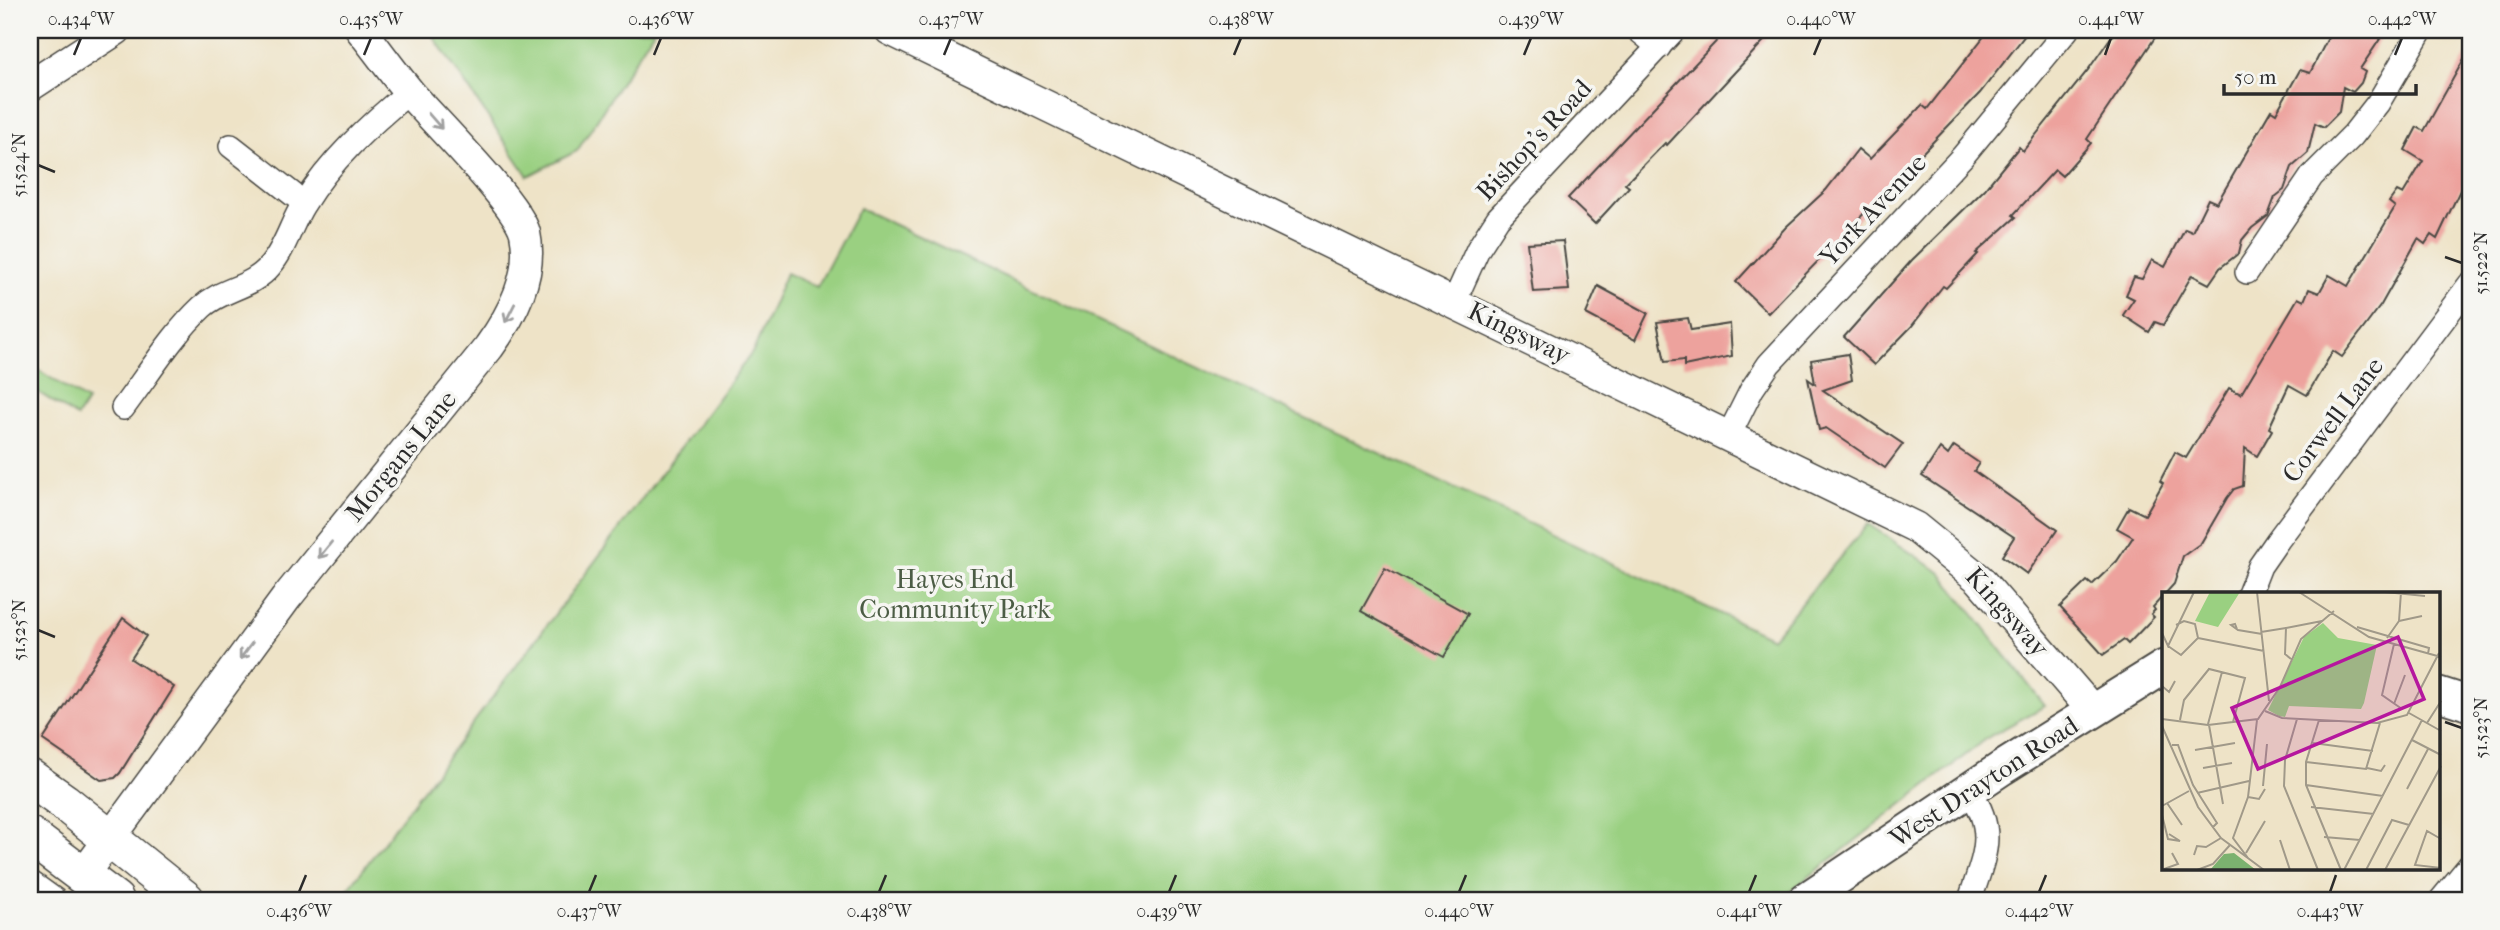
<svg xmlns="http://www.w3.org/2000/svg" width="2500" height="930" font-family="'IM FELL French Canon',serif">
	<rect width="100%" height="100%" fill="#f6f6f2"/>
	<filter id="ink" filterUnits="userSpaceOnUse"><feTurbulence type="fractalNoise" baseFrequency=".0143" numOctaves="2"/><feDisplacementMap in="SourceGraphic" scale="14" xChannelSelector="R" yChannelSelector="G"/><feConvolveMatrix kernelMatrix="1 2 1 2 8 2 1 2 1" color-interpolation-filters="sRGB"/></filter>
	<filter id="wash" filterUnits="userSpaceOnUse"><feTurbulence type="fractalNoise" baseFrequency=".00686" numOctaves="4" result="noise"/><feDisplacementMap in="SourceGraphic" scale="28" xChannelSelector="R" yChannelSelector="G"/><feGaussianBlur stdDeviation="1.57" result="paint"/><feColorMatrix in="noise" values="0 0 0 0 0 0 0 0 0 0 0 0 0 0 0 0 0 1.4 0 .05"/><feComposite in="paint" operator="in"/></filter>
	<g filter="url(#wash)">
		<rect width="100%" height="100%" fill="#eee3c7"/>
		<!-- green -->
		<g fill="#9ad081" stroke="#627e56" stroke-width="2">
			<polygon points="429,30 654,30 577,151 528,176"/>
			<polygon points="859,208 1772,638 1868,524 1941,573 2045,706 1990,736 1779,900 340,900 754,350 786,273 817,287"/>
			<polygon points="35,368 87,401 77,417 30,387 30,377"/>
		</g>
		<g id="blocks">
			<!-- building -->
			<g fill="#eda29d">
				<polygon points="1727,30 1774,30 1667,145 1665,143 1625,184 1629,187 1595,224 1568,198"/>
				<polygon points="1989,30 2029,30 1980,93 1768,313 1736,282 1786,227 1826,190 1858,149 1870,159 1922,105 1927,109"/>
				<polygon points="2116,30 2160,30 2087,139 2091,143 2062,176 2055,170 2013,215 2016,217 1976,253 1978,254 1946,288 1943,286 1911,327 1874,365 1844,337 1912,260 1985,189 2019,147 2023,151 2088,70"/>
				<polygon points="2332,30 2386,30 2360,69 2365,72 2361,83 2353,92 2343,87 2339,112 2324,127 2315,123 2308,153 2292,167 2284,190 2275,197 2268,216 2252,228 2242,240 2239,253 2220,268 2209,284 2192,275 2163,325 2155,322 2149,332 2123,315 2134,299 2126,295 2134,277 2142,279 2152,260 2165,267 2185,229 2192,232 2208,199 2217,203 2271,110 2276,113 2300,70 2310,73"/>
				<polygon points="2470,48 2470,169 2437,239 2431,235 2425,244 2418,239 2381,305 2342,357 2333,351 2307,395 2289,385 2269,428 2272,430 2257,456 2245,448 2243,486 2234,489 2227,498 2201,543 2183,556 2174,584 2153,607 2155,610 2151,614 2154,617 2128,644 2124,640 2103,655 2060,607 2087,581 2092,585 2117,561 2133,537 2117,528 2129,507 2145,515 2163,483 2160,481 2175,452 2186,458 2229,388 2241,394 2298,298 2304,301 2309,289 2319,293 2329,275 2348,286 2395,207 2389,202 2397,191 2403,194 2423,161 2405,150 2417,127 2424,131"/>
				<polygon points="1563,241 1569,290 1533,292 1527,243"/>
				<polygon points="1598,286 1648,313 1635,340 1586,314"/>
				<polygon points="1688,318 1691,330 1730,324 1732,356 1684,366 1684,360 1665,362 1657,322"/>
				<polygon points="1848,354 1852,380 1823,390 1903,444 1885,468 1826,428 1819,430 1808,379 1815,384 1811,360"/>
				<polygon points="1954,446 1979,463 1974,471 2057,530 2027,574 2002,556 2014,537 1922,476 1940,448 1948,455"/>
				<polygon points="1385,568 1468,614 1444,657 1361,611"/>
				<polygon points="123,618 146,636 131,659 174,687 120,773 115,778 101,780 43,740"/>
			</g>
		</g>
	</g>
	<g filter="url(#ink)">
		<use href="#blocks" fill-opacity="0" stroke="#484742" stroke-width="2"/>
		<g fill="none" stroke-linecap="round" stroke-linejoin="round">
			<defs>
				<g id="minor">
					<polyline points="1638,30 1659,47"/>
					<polyline points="231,146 304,203"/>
					<polyline points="2247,272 2312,176 2353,135 2378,103 2421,30"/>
					<polyline points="1454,302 1478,249 1498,218 1674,30"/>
					<path d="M123,408c25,-33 49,-73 79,-101 21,-19 50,-19 68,-41 15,-17 21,-42 33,-61 27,-44 67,-81 106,-113"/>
					<polyline points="1729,435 1752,389 1769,364 1963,156 2067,30"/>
					<polyline points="2249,594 2260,566 2278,540 2470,284"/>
					<path d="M1969,790c29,42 15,66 1,110"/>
					<polyline points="30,882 55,900"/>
					<polyline points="2441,900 2470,865"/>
				</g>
				<g id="tertiary">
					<polyline points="890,30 1915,527 1979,579 2093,711"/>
					<polyline points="30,86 116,30"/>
					<path d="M83,875l204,-278 202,-250c23,-32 45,-72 36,-114 -7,-29 -90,-111 -115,-140 -17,-20 -32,-42 -49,-63"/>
				</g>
				<g id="secondary">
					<polyline points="2439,694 2470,704"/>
					<polyline points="1805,900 2002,768 2164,667"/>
				</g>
				<g id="primary">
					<polyline points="30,778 64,802 186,900"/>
					<polyline points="30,836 115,900"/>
				</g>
			</defs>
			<!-- minor casing -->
			<use href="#minor" stroke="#484742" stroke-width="26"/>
			<!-- tertiary casing -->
			<use href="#tertiary" stroke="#484742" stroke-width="33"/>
			<!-- secondary casing -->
			<use href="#secondary" stroke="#484742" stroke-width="37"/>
			<!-- primary casing -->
			<use href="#primary" stroke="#484742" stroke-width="40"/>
			<!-- minor -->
			<use href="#minor" stroke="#fff" stroke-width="23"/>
			<!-- tertiary -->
			<use href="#tertiary" stroke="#fff" stroke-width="30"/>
			<!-- secondary -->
			<use href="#secondary" stroke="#fff" stroke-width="33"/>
			<!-- primary -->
			<use href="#primary" stroke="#fff" stroke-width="37"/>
		</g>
		<!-- one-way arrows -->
		<defs><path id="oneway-shaft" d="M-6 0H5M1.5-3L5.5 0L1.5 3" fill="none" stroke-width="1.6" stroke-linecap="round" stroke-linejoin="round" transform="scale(1.75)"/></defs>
		<g stroke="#a0a0a0">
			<use href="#oneway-shaft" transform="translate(435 121) rotate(49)"/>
			<use href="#oneway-shaft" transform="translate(510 313) rotate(117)"/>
			<use href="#oneway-shaft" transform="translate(325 550) rotate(129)"/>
			<use href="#oneway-shaft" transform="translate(246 651) rotate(127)"/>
		</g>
	</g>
	<!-- ticks -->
	<path fill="none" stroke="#2b2b2b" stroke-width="2.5" d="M74,55l7,-17M364,55l7,-17M654,55l7,-17M944,55l7,-17M1234,55l7,-17M1524,55l7,-17M1814,55l7,-17M2105,55l6,-17M2395,55l7,-17M38,165l17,7M2445,257l17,6M38,630l17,7M2445,722l17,6M299,892l7,-17M589,892l7,-17M879,892l7,-17M1169,892l7,-17M1459,892l7,-17M1749,892l7,-17M2039,892l7,-17M2330,892l6,-17"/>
	<g text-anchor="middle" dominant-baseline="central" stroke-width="7" stroke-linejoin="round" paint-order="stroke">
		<!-- street labels -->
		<g font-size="26" fill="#2b2b2b" stroke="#f6f6f2">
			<text transform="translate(1534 140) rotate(-47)">Bishop's Road</text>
			<text transform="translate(1873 210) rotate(-47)">York Avenue</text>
			<text transform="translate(1519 333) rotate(26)">Kingsway</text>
			<text transform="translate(2333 420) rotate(-53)">Corwell Lane</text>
			<text transform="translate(401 456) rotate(-51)">Morgans Lane</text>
			<text transform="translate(2007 612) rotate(48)">Kingsway</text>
			<text transform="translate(1984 782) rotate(-33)">West Drayton Road</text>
		</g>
		<!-- park labels -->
		<g font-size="26" fill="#4c5d45" stroke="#f6f6f2">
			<text x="955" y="579">Hayes End<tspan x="955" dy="30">Community Park</tspan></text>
		</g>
	</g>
	<!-- overview -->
	<g transform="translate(2162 592)">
		<rect width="278" height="278" fill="#eee3c7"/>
		<path d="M48,0h30l-22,35 -23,-6zM161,31l15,15 39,7 -13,58 -3,6 -72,-3 -4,11 -6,-1 -11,-6 36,-73z" fill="#9ad081"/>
		<path d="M72,261l22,17h6h-52l14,-16z" fill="#7bb26f"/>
		<path fill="none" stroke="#a09989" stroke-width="2" d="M95,0l12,109M137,0l70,45 72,20M223,0l40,4M237,29l23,-5M195,35l72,21 -1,6M75,37l-2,-5 -4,1 7,5 24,4M99,40l25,-4M0,41l6,13 26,-54M36,46l66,13M225,46l12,-17 2,-29M232,52l-12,51 20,14M6,54l13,9 17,-17 -3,-14 -11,-3 -8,4M129,67l-6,-5 1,-26 36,-7M0,94l7,6 6,-11M232,112l11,-29M103,119l17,7 95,5 30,-8 32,-62M247,121l32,18M0,127l46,6 50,-6 22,-32 21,-48 33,-28M135,127l-12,41 -1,26 34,84M18,128l4,-20 25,-31 36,9 -12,44M157,128l-13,42v23l35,85M265,131l14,-22M46,132l14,-52M47,133l14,79M0,134l36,81 23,31 43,32M250,148l29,15M151,151l60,8M10,153h6l15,40 24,38 -4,4M33,158l40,-7M144,170l60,7 14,-46M41,176l29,-5M205,176l14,3 4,-6M144,193l77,11M101,194l4,-42M245,197l21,-40M35,201l52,-12M86,205l11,2 6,-10M5,211l15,22M0,214l27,-15M149,215l63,7M0,223l6,24 12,2 -11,-7M162,245l36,3M279,247l-14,-8 -12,34 26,3M118,248l10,30M84,261l19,-32M32,263l3,-9 9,1 15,-9M86,266l-15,-20 15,-41 9,-77M2,277l14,-5 -6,-11M35,278l16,-6 17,-19M182,278l78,-150M204,278l26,-50 17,5M223,278l56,-104"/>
		<path fill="#b5179e" fill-opacity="0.15" stroke="#b5179e" stroke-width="3.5" d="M236,45l26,62 -166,70 -26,-61z"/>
		<rect width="278" height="278" fill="none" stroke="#2b2b2b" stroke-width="3.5"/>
	</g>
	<!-- margin -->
	<rect width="2500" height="930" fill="none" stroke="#f6f6f2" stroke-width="77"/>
	<!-- scale -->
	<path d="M2224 84v10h192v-10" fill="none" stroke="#2b2b2b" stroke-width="3.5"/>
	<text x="2234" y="84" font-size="21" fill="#2b2b2b" stroke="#f6f6f2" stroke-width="5" paint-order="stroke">50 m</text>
	<rect x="38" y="38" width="2424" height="854" fill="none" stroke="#2b2b2b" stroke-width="2.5"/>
	<g font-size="18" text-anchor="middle" fill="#2b2b2b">
		<text x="81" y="25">0.434°W</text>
		<text x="371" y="25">0.435°W</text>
		<text x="661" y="25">0.436°W</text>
		<text x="951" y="25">0.437°W</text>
		<text x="1241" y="25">0.438°W</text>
		<text x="1531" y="25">0.439°W</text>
		<text x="1821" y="25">0.440°W</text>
		<text x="2111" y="25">0.441°W</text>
		<text x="2402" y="25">0.442°W</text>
		<text transform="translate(19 165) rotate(-90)" y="6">51.524°N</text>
		<text transform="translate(2481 263) rotate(-90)" y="6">51.522°N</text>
		<text transform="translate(19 630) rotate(-90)" y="6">51.525°N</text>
		<text transform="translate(2481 728) rotate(-90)" y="6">51.523°N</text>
		<text x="299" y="917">0.436°W</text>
		<text x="589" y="917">0.437°W</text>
		<text x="879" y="917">0.438°W</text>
		<text x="1169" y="917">0.439°W</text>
		<text x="1459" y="917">0.440°W</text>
		<text x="1749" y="917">0.441°W</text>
		<text x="2039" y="917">0.442°W</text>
		<text x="2330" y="917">0.443°W</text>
	</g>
</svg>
